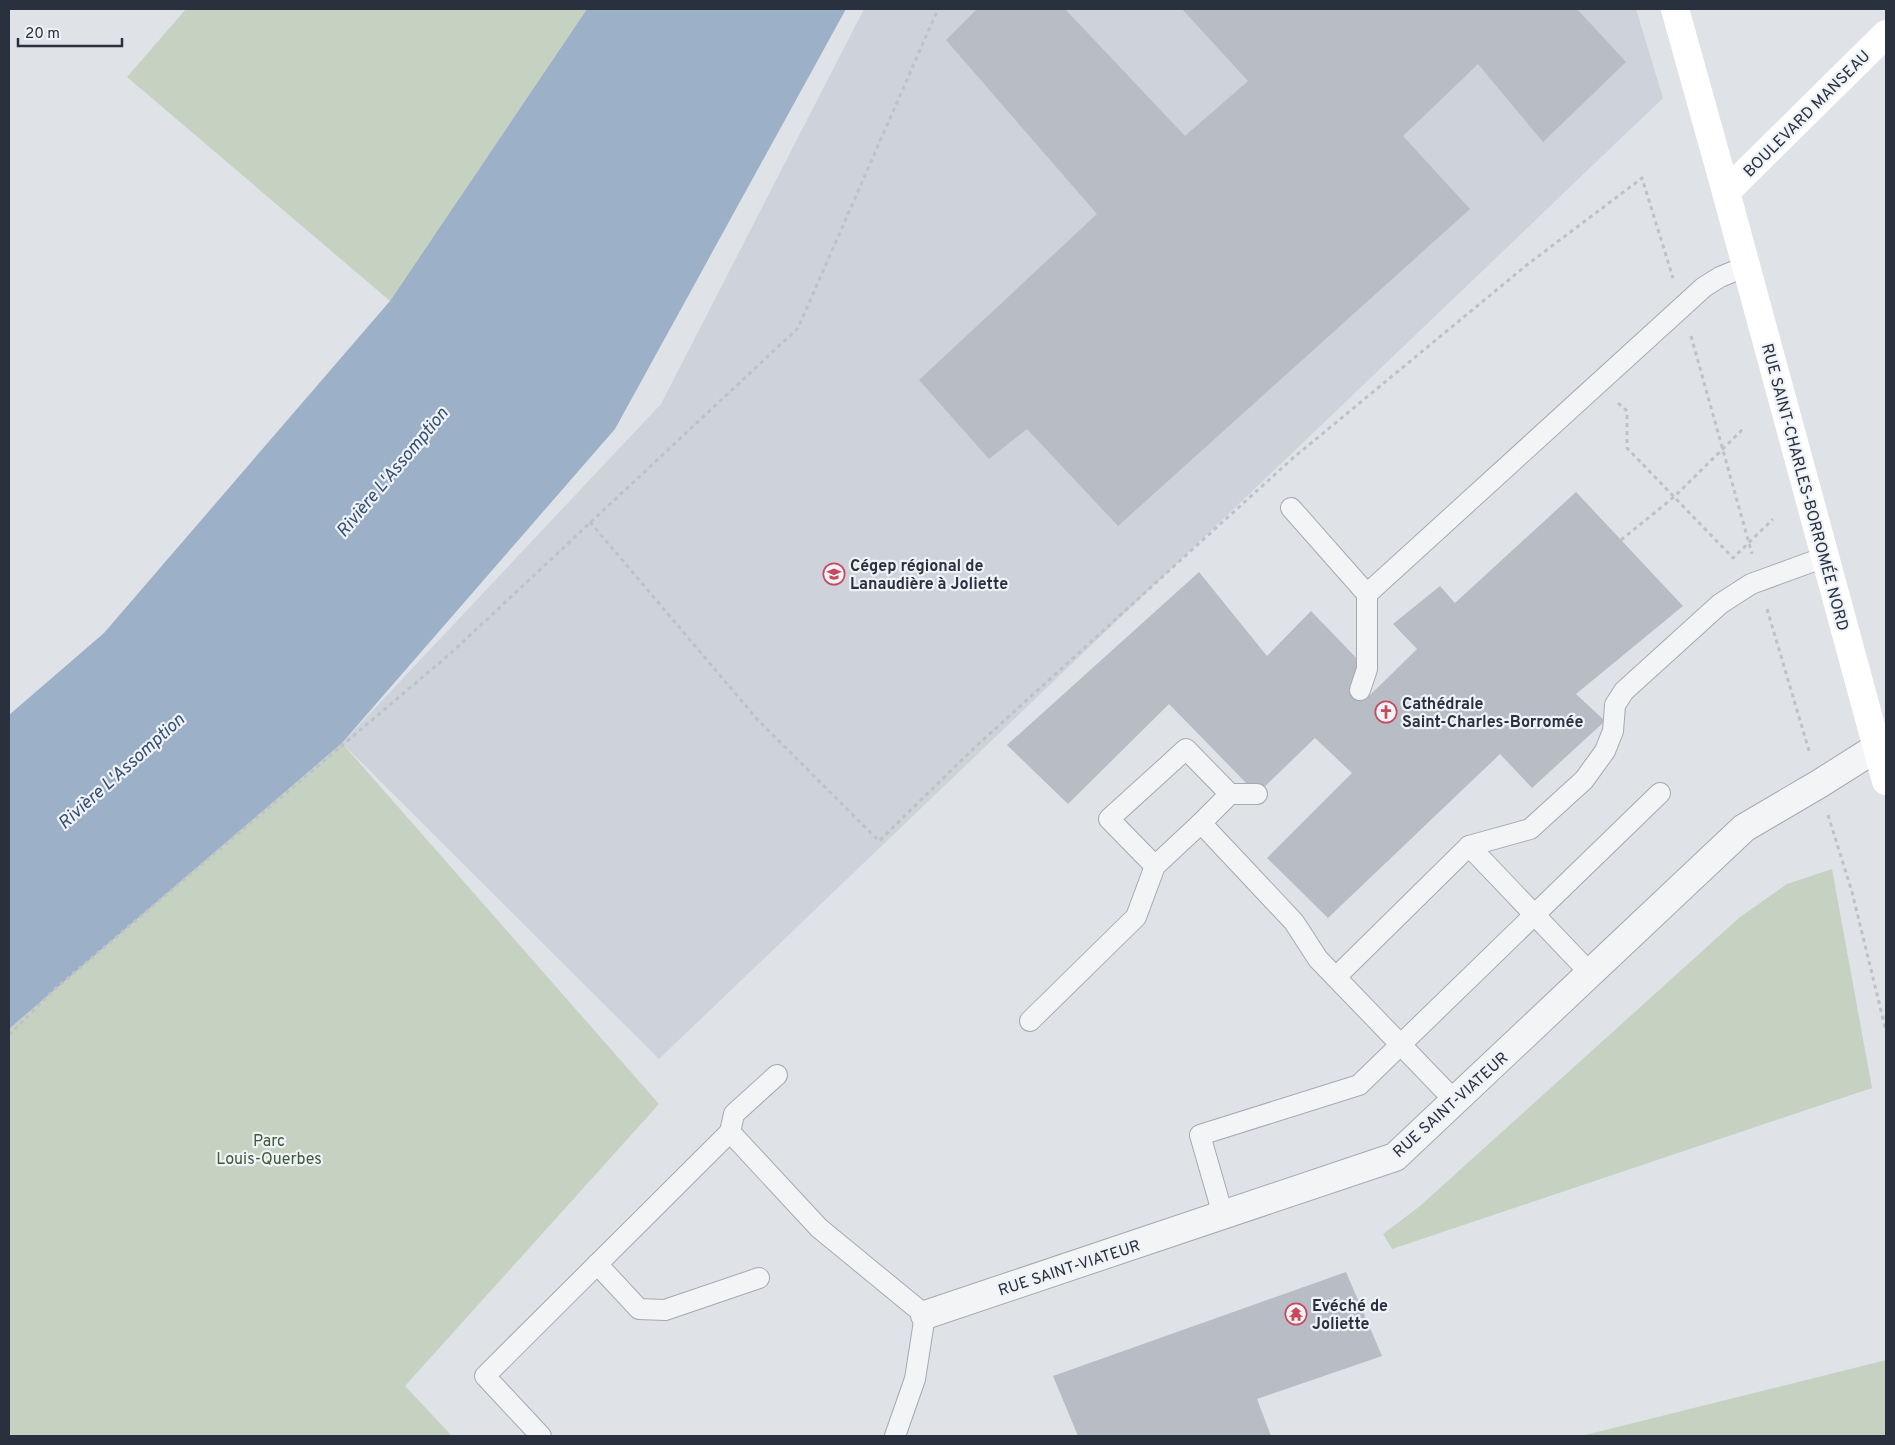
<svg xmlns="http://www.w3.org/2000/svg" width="1895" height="1445" viewBox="0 0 1895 1445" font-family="Overpass,sans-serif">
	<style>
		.built { fill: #ced2da }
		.green { fill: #c5d2c1 }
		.water { fill: #9cb0c7 }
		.building { fill: #b7bcc5 }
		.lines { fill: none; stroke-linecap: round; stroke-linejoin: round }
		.lane-casing { stroke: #a5aab2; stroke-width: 22 }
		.street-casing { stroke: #a5aab2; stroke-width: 30 }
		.path { stroke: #bec1c6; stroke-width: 3; stroke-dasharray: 4 4; stroke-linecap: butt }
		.lane { stroke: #f2f4f6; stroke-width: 20 }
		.street { stroke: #f2f4f6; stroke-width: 28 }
		.secondary { stroke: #fff; stroke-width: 28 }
		.labels { text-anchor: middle; stroke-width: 4.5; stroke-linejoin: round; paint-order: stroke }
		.street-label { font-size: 16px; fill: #29313f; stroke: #eff2f6 }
		.poi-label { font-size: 16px; font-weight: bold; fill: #29313f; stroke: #eff2f6; text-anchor: start }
		.park-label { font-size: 16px; fill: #3d5a37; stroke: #eff2f6 }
		.water-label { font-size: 18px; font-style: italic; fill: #354f71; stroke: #eff2f6 }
	</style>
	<rect width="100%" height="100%" fill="#dfe3e8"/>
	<!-- built -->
	<polygon class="built" points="864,9 1636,9 1663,98 659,1059 342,743 661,404"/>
	<!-- green -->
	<g class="green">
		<polygon points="186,9 587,9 390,301 127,77"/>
		<polygon points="342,743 659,1104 405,1386 452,1436 9,1436 9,1029"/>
		<polygon points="1832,869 1872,1088 1392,1249 1383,1234 1420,1206 1740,917 1787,884"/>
		<polygon points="1886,1360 1886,1436 1581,1436"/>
	</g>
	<!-- water -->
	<polygon class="water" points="587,9 846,9 615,429 342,743 9,1029 9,715 104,633 390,301"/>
	<!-- building -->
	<g class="building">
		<polygon points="977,9 1065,9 1185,136 1248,81 1182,9 1577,9 1626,62 1543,142 1478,64 1403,136 1470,209 1118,526 1027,429 989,459 919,380 1097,214 946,40"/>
		<polygon points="1576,492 1683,606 1576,694 1605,721 1532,788 1500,754 1328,918 1267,858 1352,773 1315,738 1257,794 1169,704 1068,804 1007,745 1199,572 1267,656 1311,611 1367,669 1352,680 1368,697 1417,649 1393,624 1440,586 1455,603"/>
		<polygon points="1346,1272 1382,1356 1257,1399 1271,1436 1078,1436 1053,1376"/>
	</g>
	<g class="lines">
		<!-- lane casing -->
		<g class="lane-casing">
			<g id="lane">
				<polyline points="1291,508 1367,594 1704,287 1720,277 1747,266"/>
				<polyline points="1360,690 1367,669 1367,594"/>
				<polyline points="1230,794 1257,794"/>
				<polyline points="1469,846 1530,829 1584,780 1605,751 1613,731 1615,705 1624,691 1720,604 1751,584 1825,557"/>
				<polyline points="1155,866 1109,819 1186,749 1230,794 1201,823"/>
				<polyline points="1336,977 1469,846 1590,973"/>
				<polyline points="1030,1021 1136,917 1155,866 1201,823 1294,922 1318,959 1455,1101"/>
				<polyline points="730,1132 734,1114 777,1075"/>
				<polyline points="1223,1215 1200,1135 1359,1085 1660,793"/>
				<polyline points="597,1264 639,1309 665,1310 759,1278"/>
				<polyline points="541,1436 485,1376 730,1132 819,1228 925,1315 915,1379 895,1436"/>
			</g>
		</g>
		<!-- street casing -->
		<g class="street-casing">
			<polyline id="street" points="925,1315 1395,1157 1744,828 1819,784 1876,748 1886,739"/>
		</g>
		<!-- path -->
		<g class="path">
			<polyline points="1691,336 1752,554"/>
			<polyline points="1618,403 1627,411 1627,448 1733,558 1773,519"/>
			<polyline points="590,522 757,719 879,841 973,749 1293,458 1528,264 1642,178 1673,278"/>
			<polyline points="1621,540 1674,497 1743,429"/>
			<polyline points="1767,609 1810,754"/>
			<polyline points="1828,815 1852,892 1886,1031"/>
			<polyline points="9,1035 55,989 451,653 798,328 938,9"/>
		</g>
		<!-- lane -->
		<use href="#lane" class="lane"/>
		<!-- street -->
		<use href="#street" class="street"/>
		<!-- secondary -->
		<g class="secondary">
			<polyline points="1675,9 1726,192 1886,781"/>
			<polyline points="1726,192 1886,34"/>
		</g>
	</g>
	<!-- icons -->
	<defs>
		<g id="university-ring" transform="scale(1.125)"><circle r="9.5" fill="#eff2f6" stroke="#c8495b" stroke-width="1.5"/><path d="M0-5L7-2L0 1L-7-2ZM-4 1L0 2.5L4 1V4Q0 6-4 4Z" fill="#c8495b"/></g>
		<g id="church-ring" transform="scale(1.125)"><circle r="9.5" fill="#eff2f6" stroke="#c8495b" stroke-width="1.5"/><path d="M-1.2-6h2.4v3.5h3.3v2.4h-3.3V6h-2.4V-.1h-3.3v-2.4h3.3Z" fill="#c8495b"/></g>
		<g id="temple-ring" transform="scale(1.125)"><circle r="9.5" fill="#eff2f6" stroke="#c8495b" stroke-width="1.5"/><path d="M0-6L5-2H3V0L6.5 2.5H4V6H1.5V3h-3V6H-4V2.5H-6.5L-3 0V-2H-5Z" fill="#c8495b"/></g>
	</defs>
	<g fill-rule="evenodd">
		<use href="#university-ring" x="834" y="574"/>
		<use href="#church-ring" x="1386" y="712"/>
		<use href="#temple-ring" x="1296" y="1314"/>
	</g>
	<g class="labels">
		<!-- street labels -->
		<g class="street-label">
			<text transform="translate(1806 113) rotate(-45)" y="6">BOULEVARD MANSEAU</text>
			<text transform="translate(1806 487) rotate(75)" y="6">RUE SAINT-CHARLES-BORROMÉE NORD</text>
			<text transform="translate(1450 1104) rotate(-42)" y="6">RUE SAINT-VIATEUR</text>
			<text transform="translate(1069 1267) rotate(-18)" y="6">RUE SAINT-VIATEUR</text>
		</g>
		<!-- poi labels -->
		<g class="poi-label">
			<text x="850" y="571">Cégep régional de<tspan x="850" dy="18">Lanaudière à Joliette</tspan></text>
			<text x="1402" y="709">Cathédrale<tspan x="1402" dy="18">Saint-Charles-Borromée</tspan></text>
			<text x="1312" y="1311">Evéché de<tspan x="1312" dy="18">Joliette</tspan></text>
		</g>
		<!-- park labels -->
		<g class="park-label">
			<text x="269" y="1146">Parc<tspan x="269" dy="18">Louis-Querbes</tspan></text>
		</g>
		<!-- water labels -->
		<g class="water-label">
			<text transform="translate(392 472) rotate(-50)" y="6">Rivière L'Assomption</text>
			<text transform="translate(121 771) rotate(-42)" y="6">Rivière L'Assomption</text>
		</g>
	</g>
	<!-- border -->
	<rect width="1895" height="1445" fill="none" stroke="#29313f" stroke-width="20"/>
	<!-- scale -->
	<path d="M18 38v8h104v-8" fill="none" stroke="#29313f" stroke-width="2.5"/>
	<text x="25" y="38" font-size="15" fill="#29313f" stroke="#eff2f6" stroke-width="4" paint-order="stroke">20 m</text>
</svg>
